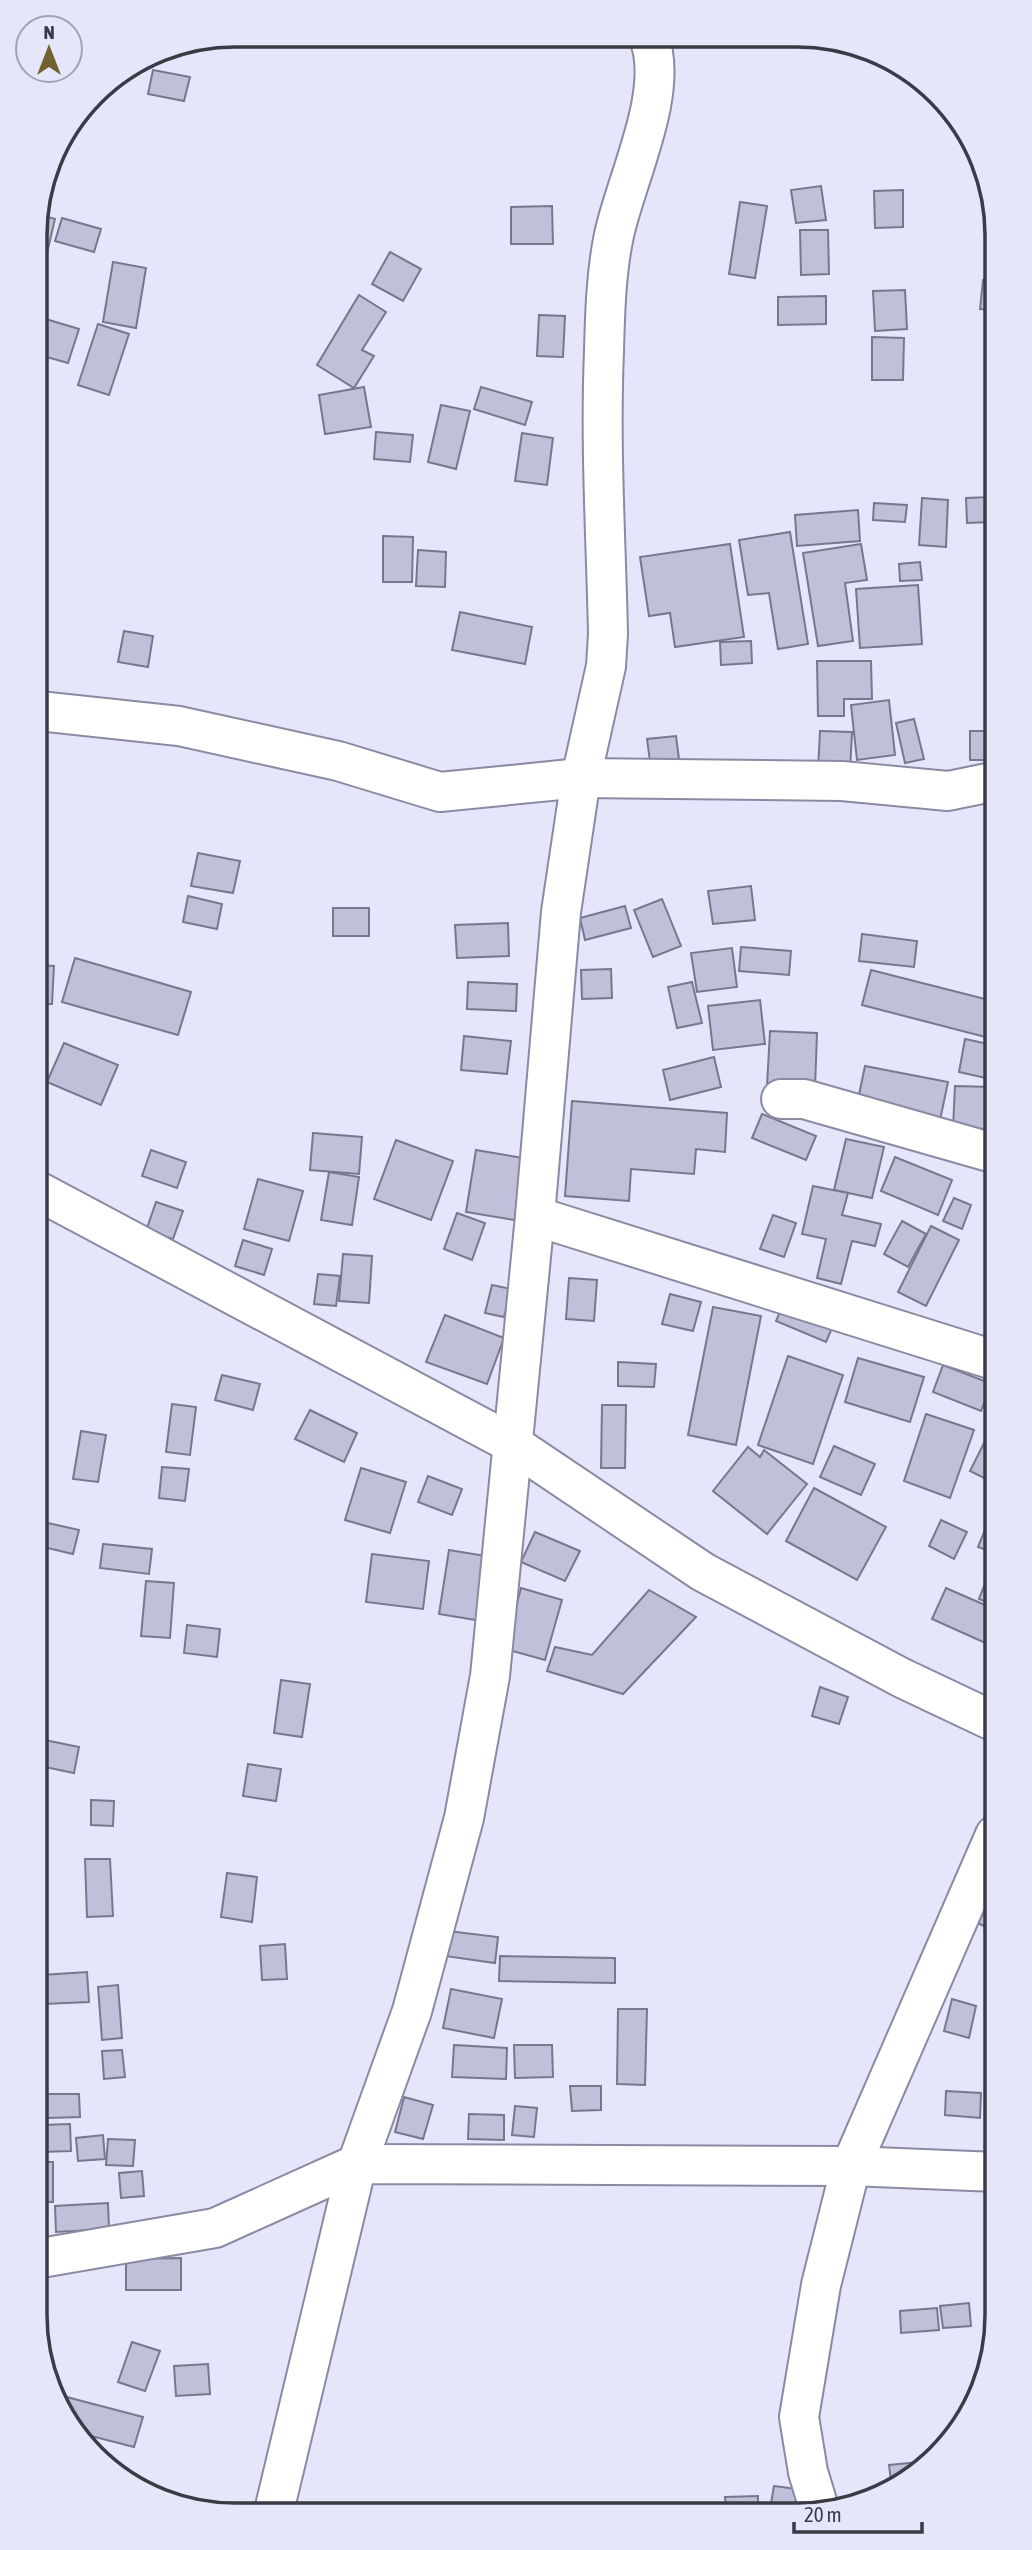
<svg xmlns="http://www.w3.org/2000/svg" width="1032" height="2550" viewBox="0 0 1032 2550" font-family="'Asap Condensed',sans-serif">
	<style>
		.building { fill: #c0c0da; stroke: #77778e; stroke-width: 2 }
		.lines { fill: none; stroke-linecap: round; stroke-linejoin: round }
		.minor-casing { stroke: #8a8aa2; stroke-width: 42 }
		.minor { stroke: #fff; stroke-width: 38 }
		.rim { fill: none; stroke: #3b3b46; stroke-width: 3.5 }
	</style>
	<rect width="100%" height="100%" fill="#e6e6fb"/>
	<!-- building -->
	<g class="building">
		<polygon points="153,70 190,77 184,101 148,94"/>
		<polygon points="821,186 826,220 796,223 791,190"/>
		<polygon points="903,190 903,227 875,228 874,191"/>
		<polygon points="740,202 767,206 755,278 729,274"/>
		<polygon points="552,206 553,244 511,244 511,207"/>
		<polygon points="37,214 55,219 43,270 36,268"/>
		<polygon points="62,218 101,229 94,252 55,241"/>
		<polygon points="800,230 828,230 829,274 801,275"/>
		<polygon points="390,252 421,269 403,301 372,284"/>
		<polygon points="113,262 146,268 136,328 103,322"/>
		<polygon points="983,280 991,281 991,310 980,309"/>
		<polygon points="905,290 907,329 875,331 873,291"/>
		<polygon points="359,295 386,312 362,350 374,356 354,388 317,365"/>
		<polygon points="826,296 826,324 778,325 778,297"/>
		<polygon points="539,315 565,316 563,357 537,356"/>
		<polygon points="39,317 79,329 68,363 36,354 36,328"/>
		<polygon points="98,324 129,334 109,395 78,385"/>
		<polygon points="872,337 904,338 903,380 872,380"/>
		<polygon points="364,387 371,427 325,434 319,395"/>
		<polygon points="481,387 532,402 525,425 474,409"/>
		<polygon points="441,405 470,411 456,469 428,462"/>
		<polygon points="376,432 413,435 410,462 374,459"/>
		<polygon points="522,433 553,438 547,485 515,481"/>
		<polygon points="991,497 991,522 967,523 966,498"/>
		<polygon points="922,498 948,500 946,547 919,545"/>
		<polygon points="874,503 907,505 905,522 873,520"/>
		<polygon points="858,510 860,541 797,546 795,515"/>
		<polygon points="790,532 808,644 778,649 769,593 748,595 739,540"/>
		<polygon points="383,536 413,537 412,582 383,582"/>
		<polygon points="730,544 744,637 675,647 670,613 649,616 640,557"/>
		<polygon points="861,544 867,580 845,583 853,641 818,646 803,553"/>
		<polygon points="418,550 446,552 445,587 416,586"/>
		<polygon points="920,562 922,580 900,581 899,564"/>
		<polygon points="918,585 922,644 860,648 856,589"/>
		<polygon points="460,612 532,627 525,664 452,650"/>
		<polygon points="124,631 153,636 148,667 118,662"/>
		<polygon points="751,641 752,663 721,665 720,642"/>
		<polygon points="817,661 871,661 872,699 844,699 844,716 818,716"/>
		<polygon points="889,700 895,755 857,760 851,705"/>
		<polygon points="914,719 924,759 905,763 896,723"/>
		<polygon points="820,731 852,732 850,771 818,770"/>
		<rect x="970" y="731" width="22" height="29"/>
		<polygon points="676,736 680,767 651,769 647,739"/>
		<polygon points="198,853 240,861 233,893 191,886"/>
		<polygon points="751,886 755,920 713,924 708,891"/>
		<polygon points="188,896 222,904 217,929 183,922"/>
		<polygon points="662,899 681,946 653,957 634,910"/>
		<polygon points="625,906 631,928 585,940 580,918"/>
		<rect x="333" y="908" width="36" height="28"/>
		<polygon points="508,923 509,956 457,958 455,925"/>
		<polygon points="862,934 917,941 914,967 859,961"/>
		<polygon points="741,947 791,951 789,975 739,971"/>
		<polygon points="732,948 737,987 697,992 691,953"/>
		<polygon points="75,958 191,992 178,1035 62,1002"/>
		<polygon points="38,965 54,966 52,1004 38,1004"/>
		<polygon points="611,969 612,998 582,999 581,970"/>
		<polygon points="871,970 993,1001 993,1039 862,1005"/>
		<polygon points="468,982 517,984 516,1011 467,1009"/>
		<polygon points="692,982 702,1023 677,1028 668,987"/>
		<polygon points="760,1000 765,1044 713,1050 708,1006"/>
		<polygon points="770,1031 817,1033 815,1088 767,1086"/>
		<polygon points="464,1036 511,1041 507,1074 461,1070"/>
		<polygon points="965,1039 993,1045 990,1079 959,1072"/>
		<polygon points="64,1043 118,1065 101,1105 47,1082"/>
		<polygon points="714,1057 721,1087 670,1100 663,1070"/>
		<polygon points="865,1066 948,1082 939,1125 856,1109"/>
		<polygon points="955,1086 991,1087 990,1129 953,1128"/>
		<polygon points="572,1101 727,1113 725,1152 696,1149 694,1174 631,1169 629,1201 565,1196"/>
		<polygon points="762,1114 816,1136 806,1160 752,1138"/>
		<polygon points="313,1133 362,1137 359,1174 310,1170"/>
		<polygon points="846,1139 884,1147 872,1198 834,1190"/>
		<polygon points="396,1140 453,1161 431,1220 374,1199"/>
		<polygon points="151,1150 186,1162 177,1188 142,1176"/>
		<polygon points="476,1150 529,1159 520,1221 466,1212"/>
		<polygon points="895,1157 952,1180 938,1215 881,1191"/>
		<polygon points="329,1172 359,1177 352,1225 321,1220"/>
		<polygon points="258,1179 303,1191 289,1241 244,1229"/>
		<polygon points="813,1186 848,1193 842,1215 881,1224 875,1246 852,1241 841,1284 817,1278 826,1239 802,1234"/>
		<polygon points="954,1198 971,1205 962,1229 943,1221"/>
		<polygon points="156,1202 183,1211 173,1239 146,1231"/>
		<polygon points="457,1213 485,1223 472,1260 444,1249"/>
		<polygon points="773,1215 796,1223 784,1257 760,1249"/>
		<polygon points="902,1221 926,1234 908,1267 884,1254"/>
		<polygon points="931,1226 959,1240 926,1306 898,1292"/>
		<polygon points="243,1240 272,1249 264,1275 235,1266"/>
		<polygon points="343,1254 372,1256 369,1303 339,1301"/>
		<polygon points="318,1274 340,1276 336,1306 314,1304"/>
		<polygon points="569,1278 597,1280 594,1321 566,1319"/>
		<polygon points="492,1285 511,1289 504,1317 485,1313"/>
		<polygon points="670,1294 701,1302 693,1331 662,1324"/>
		<polygon points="785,1300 835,1321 826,1342 776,1321"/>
		<polygon points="713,1307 761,1316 736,1445 688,1435"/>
		<polygon points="445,1315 504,1338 487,1384 426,1362"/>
		<polygon points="788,1356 843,1375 813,1464 758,1445"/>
		<polygon points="858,1358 924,1377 910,1422 845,1402"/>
		<polygon points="618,1362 656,1364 654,1387 618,1386"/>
		<polygon points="943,1365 992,1384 981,1411 933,1392"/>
		<polygon points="222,1375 260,1384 253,1410 215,1400"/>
		<polygon points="172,1404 196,1407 190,1455 166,1452"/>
		<polygon points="602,1405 626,1405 625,1468 601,1468"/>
		<polygon points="310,1410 357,1433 344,1462 295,1439"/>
		<polygon points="926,1414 974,1430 950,1498 904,1481"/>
		<polygon points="994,1423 994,1483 970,1471"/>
		<polygon points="81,1431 106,1435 98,1482 73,1479"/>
		<polygon points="39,1439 47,1440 42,1471 39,1471"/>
		<polygon points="834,1446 875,1464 861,1495 820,1477"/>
		<polygon points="748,1447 760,1457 764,1450 807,1484 767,1534 713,1491"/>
		<polygon points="162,1467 189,1469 185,1501 159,1498"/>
		<polygon points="361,1468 406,1482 390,1533 345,1520"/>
		<polygon points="428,1476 462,1489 452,1515 418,1502"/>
		<polygon points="814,1488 886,1527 857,1580 786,1541"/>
		<polygon points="993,1510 994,1510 994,1553 978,1547"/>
		<polygon points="941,1520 967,1532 954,1559 929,1546"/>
		<polygon points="39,1521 79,1530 73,1554 39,1546"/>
		<polygon points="535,1532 580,1551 565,1581 521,1562"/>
		<polygon points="103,1544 152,1549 149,1574 100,1568"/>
		<polygon points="449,1550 486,1556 476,1620 439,1614"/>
		<polygon points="372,1554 429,1561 423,1609 366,1602"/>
		<polygon points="993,1563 994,1563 994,1605 979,1599"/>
		<polygon points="146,1581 174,1583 170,1638 141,1636"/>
		<polygon points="521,1588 562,1600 545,1660 505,1649"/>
		<polygon points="946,1588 994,1609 992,1646 932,1619"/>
		<polygon points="649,1590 696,1617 623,1694 547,1671 555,1647 592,1655"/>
		<polygon points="187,1625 220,1629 217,1657 184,1653"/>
		<polygon points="281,1680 310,1684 302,1737 274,1733"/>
		<polygon points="820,1687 848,1697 839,1724 812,1716"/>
		<polygon points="40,1739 79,1747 74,1773 40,1766"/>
		<polygon points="248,1764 281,1769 276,1801 243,1796"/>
		<polygon points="91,1800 114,1801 113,1826 91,1825"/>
		<polygon points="85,1859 110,1859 113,1916 87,1917"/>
		<polygon points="227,1873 257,1877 252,1922 221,1917"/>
		<polygon points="995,1891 995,1932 978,1923"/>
		<polygon points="448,1931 498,1937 495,1963 445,1956"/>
		<polygon points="285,1944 287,1979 262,1980 260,1946"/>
		<polygon points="500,1956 615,1958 615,1983 499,1981"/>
		<polygon points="87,1972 89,2002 44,2004 42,1975"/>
		<polygon points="118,1985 122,2038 102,2040 98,1987"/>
		<polygon points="451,1989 502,1999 494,2038 443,2028"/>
		<polygon points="952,1999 976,2006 969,2038 944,2031"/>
		<polygon points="618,2009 647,2009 645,2085 617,2084"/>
		<polygon points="454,2045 507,2048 506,2079 452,2077"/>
		<polygon points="514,2045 552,2045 553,2077 515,2078"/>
		<polygon points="122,2050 125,2077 104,2079 102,2051"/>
		<polygon points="570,2086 601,2086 601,2110 572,2111"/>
		<polygon points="946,2091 981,2093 980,2118 945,2115"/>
		<polygon points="47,2094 79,2094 80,2117 47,2118"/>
		<polygon points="404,2097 433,2105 423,2139 395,2132"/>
		<polygon points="515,2106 537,2108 534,2137 512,2135"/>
		<polygon points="469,2114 504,2115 504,2140 468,2139"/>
		<polygon points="70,2124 71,2151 41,2152 41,2125"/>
		<polygon points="103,2135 105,2159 78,2161 76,2138"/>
		<polygon points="108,2139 135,2140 133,2166 106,2165"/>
		<rect x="41" y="2162" width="12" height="40"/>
		<polygon points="142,2171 144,2196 121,2198 119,2173"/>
		<polygon points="108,2203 109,2229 56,2232 55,2206"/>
		<polygon points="181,2258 181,2290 126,2290 126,2259"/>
		<polygon points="969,2303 971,2326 943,2328 940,2306"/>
		<polygon points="937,2308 939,2330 901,2333 900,2311"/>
		<polygon points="132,2342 160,2351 145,2391 118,2382"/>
		<polygon points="208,2364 210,2394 176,2396 174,2366"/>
		<polygon points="59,2395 143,2417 134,2447 83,2434"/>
		<polygon points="919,2462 919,2471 908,2482 892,2489 889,2465"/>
		<polygon points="774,2486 805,2490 802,2509 770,2509"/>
		<polygon points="758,2496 758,2509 726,2509 725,2497"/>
	</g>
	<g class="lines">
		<!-- minor casing -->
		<g class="minor-casing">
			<g id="minor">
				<polyline points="48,712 179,726 338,761 440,792 581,778 842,781 948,791 992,782"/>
				<polyline points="781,1099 804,1099 993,1153"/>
				<polyline points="38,1191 511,1443 703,1572 902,1678 995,1722"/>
				<polyline points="535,1216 994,1360"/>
				<polyline points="41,2258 215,2228 357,2164 851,2166 996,2172"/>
				<polyline points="819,2508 808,2472 799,2417 821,2285 851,2166 995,1835"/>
				<path d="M274 2511 357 2164 412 2011 464 1818 490 1676 535 1216 561 912 581 778 606 666 608 634C606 540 600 446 604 351 605 313 606 273 614 235 626 179 670 92 649 38"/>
			</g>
		</g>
		<!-- minor -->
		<use href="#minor" class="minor"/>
	</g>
	<!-- crop -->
	<path d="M0 0H1032V2550H0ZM235 47H797A188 188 0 0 1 985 235V2315A188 188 0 0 1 797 2503H235A188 188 0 0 1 47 2315V235A188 188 0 0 1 235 47Z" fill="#e6e6fb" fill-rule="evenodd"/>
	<path class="rim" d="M235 47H797A188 188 0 0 1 985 235V2315A188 188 0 0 1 797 2503H235A188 188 0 0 1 47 2315V235A188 188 0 0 1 235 47Z"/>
	<!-- north arrow -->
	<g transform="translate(49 49)"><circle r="33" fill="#e6e6fb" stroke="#a2a2b3" stroke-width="2"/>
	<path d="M0-5L12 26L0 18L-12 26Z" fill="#716230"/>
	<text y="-10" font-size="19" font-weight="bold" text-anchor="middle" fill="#3b3b46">N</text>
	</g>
	<!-- scale -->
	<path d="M794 2522v10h128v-10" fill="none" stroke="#3b3b46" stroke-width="3.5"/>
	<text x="804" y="2522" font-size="21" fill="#3b3b46" stroke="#e6e6fb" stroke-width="5" paint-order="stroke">20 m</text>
</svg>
